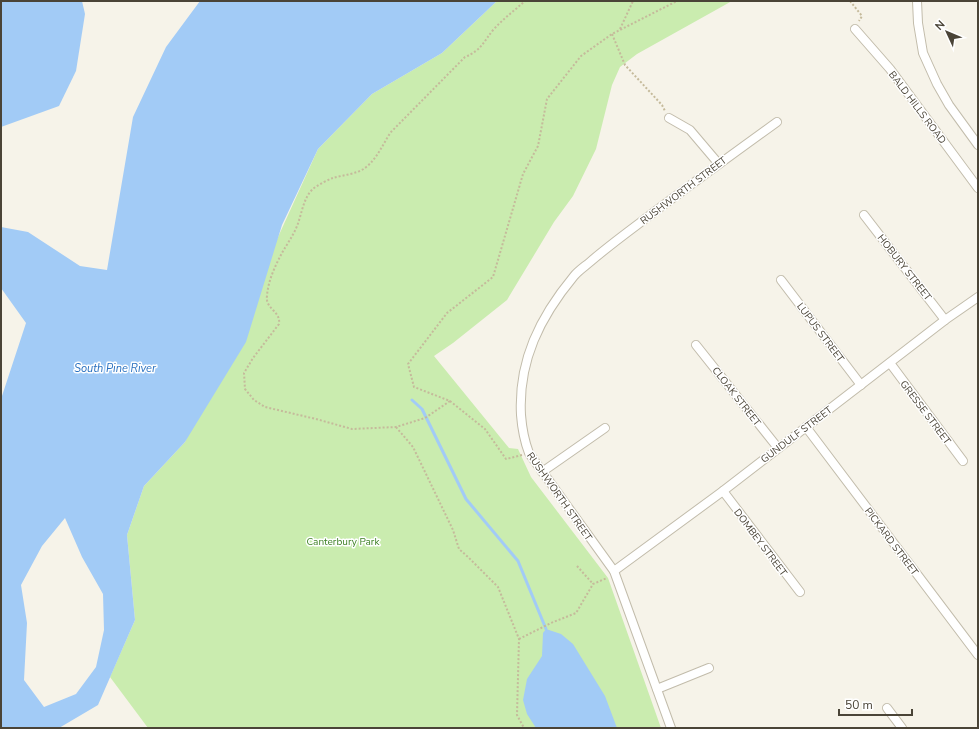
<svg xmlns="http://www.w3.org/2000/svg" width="979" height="729" viewBox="0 0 979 729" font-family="'Nunito Sans',sans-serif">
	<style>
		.green { fill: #caecaf }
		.water { fill: #a2cbf6; fill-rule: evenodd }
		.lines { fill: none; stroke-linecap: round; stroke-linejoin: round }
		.stream { stroke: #a2cbf6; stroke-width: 3 }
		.minor-casing { stroke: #c2bcab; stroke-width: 10 }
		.path { stroke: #c5ba9b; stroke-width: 2; stroke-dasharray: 2 2; stroke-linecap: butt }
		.minor { stroke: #fff; stroke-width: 8 }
		.labels { text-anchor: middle; stroke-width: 3; stroke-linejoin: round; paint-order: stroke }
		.street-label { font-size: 10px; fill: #4a4437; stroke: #fff }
		.park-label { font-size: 10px; fill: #3e8125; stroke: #fff }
		.water-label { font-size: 11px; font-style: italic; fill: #276fbf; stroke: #fff }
	</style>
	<rect width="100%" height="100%" fill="#f6f3e9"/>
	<!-- green -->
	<polygon class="green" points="497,1 732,1 637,54 620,67 612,85 596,149 573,196 554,222 507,300 453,343 434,356 509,448 518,449 531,477 608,578 661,728 148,728 110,677 135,620 127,535 144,486 185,442 318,149 372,94 442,53"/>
	<!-- water -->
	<g class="water">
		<polygon points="1,1 82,1 85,14 76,71 59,106 1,127"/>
		<path d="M200 1H497L442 53 372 94 318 149 282 225 246 342 185 442 144 486 127 535 135 620 98 705 59 728H1V399L26 323 1 288V227L28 232 80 266 107 270 133 117 166 47ZM65 518 82 557 103 594 104 630 96 667 76 694 44 707 24 680 27 623 21 585 42 546Z"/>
		<polygon points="546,629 561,634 573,644 605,696 617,728 536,728 527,714 523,700 527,679 542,656 543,633"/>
	</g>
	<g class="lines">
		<!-- stream -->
		<polyline class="stream" points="412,400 422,409 466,499 518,561 546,629"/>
		<!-- minor casing -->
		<g class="minor-casing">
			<g id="minor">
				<polyline points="917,1 918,23 923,53 937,84 949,105 978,145"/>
				<polyline points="855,29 890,69 978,188"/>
				<polyline points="669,118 690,130 718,163"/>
				<polyline points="864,215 945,320"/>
				<polyline points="781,280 861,385"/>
				<polyline points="696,345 778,448"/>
				<polyline points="890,363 963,461"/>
				<polyline points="806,427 978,655"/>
				<polyline points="542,472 605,428"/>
				<polyline points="723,491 800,592"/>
				<polyline points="614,571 723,491 945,320 978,297"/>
				<polyline points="657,689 709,668"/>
				<polyline points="887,708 902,728"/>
				<path d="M671 728 614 571 529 453C524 440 522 428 521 415 518 361 540 317 574 276 578 271 584 267 590 262 605 249 621 237 637 225 683 190 730 156 777 122"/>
			</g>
		</g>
		<!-- path -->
		<g class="path">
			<polyline points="850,1 862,16 859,21"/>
			<polyline points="620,29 633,1"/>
			<polyline points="612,34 625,65 662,105 665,111"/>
			<path d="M450 401 425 418 396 427 352 429 316 419 265 407 254 400 245 389 244 373 253 358 279 324C281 311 265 309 267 296 268 281 275 266 282 253 287 244 293 236 297 226 302 214 303 197 314 188 320 184 327 180 333 178 343 175 357 174 365 168 378 158 382 145 391 132L465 57C482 50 483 42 494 29 503 19 515 10 525 1"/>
			<polyline points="396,427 413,447 453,530 459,549 468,557 498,587 519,639 517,715 524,728"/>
			<polyline points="522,455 506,459 485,429 450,401 414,387 408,364 447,313 493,277 523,174 538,146 547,99 581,56 612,34 677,1"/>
			<polyline points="577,566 593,584"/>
			<polyline points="519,639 551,623 576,613 593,584 607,578"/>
		</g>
		<!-- minor -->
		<use href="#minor" class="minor"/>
	</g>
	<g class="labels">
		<!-- street labels -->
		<g class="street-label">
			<text transform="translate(918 107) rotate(53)" y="4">BALD HILLS ROAD</text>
			<text transform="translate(683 190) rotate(-37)" y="4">RUSHWORTH STREET</text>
			<text transform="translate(905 267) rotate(52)" y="4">HOBURY STREET</text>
			<text transform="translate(821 332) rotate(53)" y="4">LUPUS STREET</text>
			<text transform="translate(737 396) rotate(52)" y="4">CLOAK STREET</text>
			<text transform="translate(926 412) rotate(53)" y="4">GRESSE STREET</text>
			<text transform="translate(796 434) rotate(-37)" y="4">GUNDULF STREET</text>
			<text transform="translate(560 496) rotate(55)" y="4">RUSHWORTH STREET</text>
			<text transform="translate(892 541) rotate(53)" y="4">PICKARD STREET</text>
			<text transform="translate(761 542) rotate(53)" y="4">DOMBEY STREET</text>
		</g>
		<!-- park labels -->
		<g class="park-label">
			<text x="343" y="545">Canterbury Park</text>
		</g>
		<!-- water labels -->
		<g class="water-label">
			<text x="115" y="372">South Pine River</text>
		</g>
	</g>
	<!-- border -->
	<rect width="979" height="729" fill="none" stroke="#4a4437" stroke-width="4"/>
	<!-- north arrow -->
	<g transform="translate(947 32) rotate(314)" stroke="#ffffff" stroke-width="3" paint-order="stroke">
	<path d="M0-3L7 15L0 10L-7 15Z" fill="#4a4437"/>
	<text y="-6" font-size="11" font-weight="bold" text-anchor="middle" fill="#4a4437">N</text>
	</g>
	<!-- scale -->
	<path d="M839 709v6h73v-6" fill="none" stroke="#4a4437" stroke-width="2"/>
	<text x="845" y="709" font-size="12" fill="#4a4437" stroke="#ffffff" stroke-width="3" paint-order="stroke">50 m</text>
</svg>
